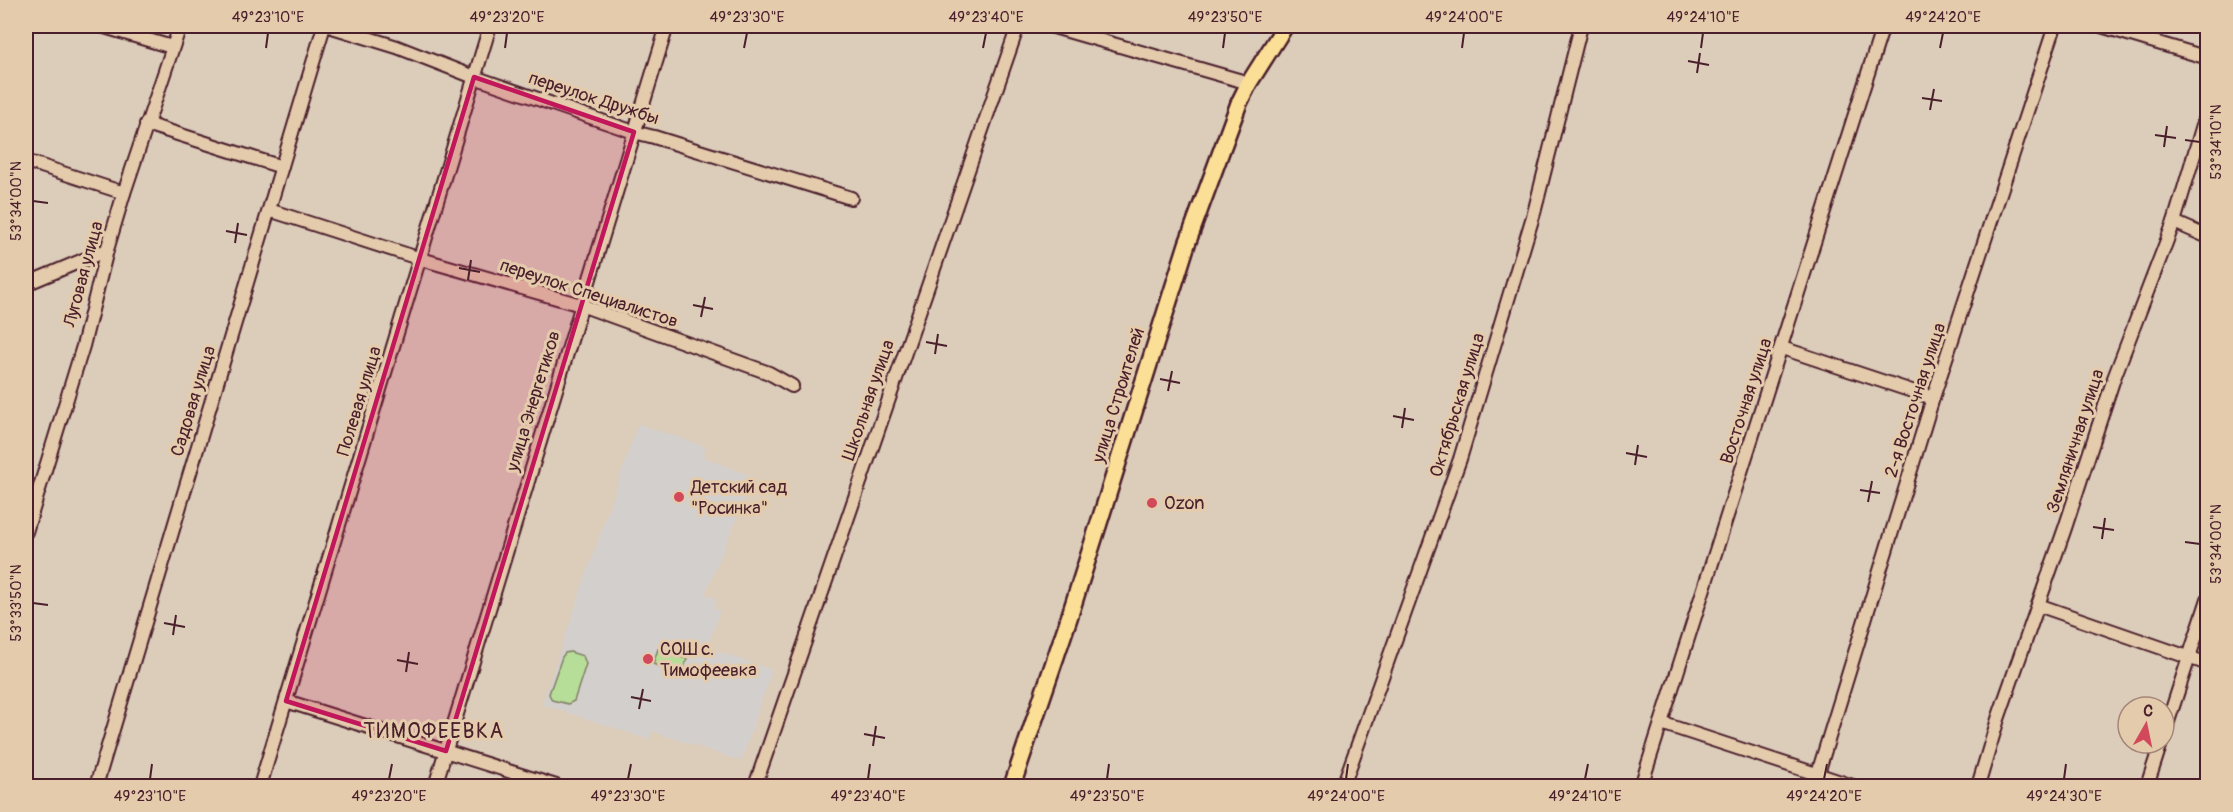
<svg xmlns="http://www.w3.org/2000/svg" width="2233" height="812" viewBox="0 0 2233 812" font-family="Pangolin,sans-serif">
	<style>
		.built { fill: #d3cfcd }
		.green { fill: #b7de99; stroke: #807e62; stroke-width: 1.5 }
		.lines { fill: none; stroke-linecap: round; stroke-linejoin: round }
		.minor-casing { stroke: #4a1f2b; stroke-width: 16 }
		.major-casing { stroke: #4a1f2b; stroke-width: 20 }
		.minor { stroke: #e4cbac; stroke-width: 12 }
		.major { stroke: #fbdf96; stroke-width: 15 }
		.marked { fill: #c2185b; fill-opacity: 0.2; stroke: #c2185b; stroke-width: 4.5; stroke-linejoin: round }
		.ticks { fill: none; stroke: #4a1f2b; stroke-width: 2 }
		.poi-dot { fill: #d1495b; stroke: #e4cbac; stroke-width: 2 }
		.labels { text-anchor: middle; stroke-width: 6; stroke-linejoin: round; paint-order: stroke }
		.street-label { font-size: 18px; fill: #4a1f2b; stroke: #e4cbac }
		.poi-label { font-size: 18px; fill: #4a1f2b; stroke: #e4cbac; text-anchor: start }
		.quarter-label { font-size: 21px; letter-spacing: 1.5px; fill: #4a1f2b; stroke: #e4cbac }
		.neatline { fill: none; stroke: #4a1f2b; stroke-width: 2 }
		.ticks-label { font-size: 15px; text-anchor: middle; fill: #4a1f2b }
	</style>
	<rect width="100%" height="100%" fill="#dccdbb"/>
	<filter id="ink" filterUnits="userSpaceOnUse"><feTurbulence type="fractalNoise" baseFrequency=".0167" numOctaves="2"/><feDisplacementMap in="SourceGraphic" scale="12" xChannelSelector="R" yChannelSelector="G"/><feConvolveMatrix kernelMatrix="1 2 1 2 8 2 1 2 1" color-interpolation-filters="sRGB"/></filter>
	<g filter="url(#ink)">
		<!-- built -->
		<g class="built">
			<polygon points="1203,26 1260,26 1254,35 1229,28 1226,34 1203,27"/>
			<polygon points="638,424 706,447 703,457 754,477 705,594 717,599 713,609 720,611 707,648 772,670 741,761 652,731 649,740 647,739 542,704"/>
		</g>
		<!-- green -->
		<g class="green">
			<polygon points="658,649 687,659 682,674 653,664"/>
			<polygon points="570,652 583,656 586,664 574,701 568,704 552,700 549,694 562,657 565,653"/>
		</g>
		<g class="lines">
			<!-- minor casing -->
			<g class="minor-casing">
				<g id="minor">
					<polyline points="101,26 172,47"/>
					<polyline points="329,26 397,47 474,77 634,132 654,137 851,198"/>
					<polyline points="1050,26 1249,83"/>
					<polyline points="2101,26 2208,58"/>
					<polyline points="146,124 282,167"/>
					<polyline points="26,161 124,193"/>
					<polyline points="269,210 421,259 581,305 769,373 792,386"/>
					<polyline points="2174,222 2208,237"/>
					<polyline points="26,284 107,250"/>
					<polyline points="1782,348 1933,398"/>
					<polyline points="26,532 83,346 107,250 124,193 180,26"/>
					<polyline points="2038,605 2208,664"/>
					<polyline points="286,701 556,786"/>
					<polyline points="1661,723 1853,786"/>
					<polyline points="2164,734 2208,599"/>
					<polyline points="96,786 324,26"/>
					<polyline points="260,786 490,26"/>
					<polyline points="435,786 667,26"/>
					<polyline points="755,786 1018,26"/>
					<polyline points="1343,786 1460,459 1534,213 1581,26"/>
					<polyline points="1641,786 1883,26"/>
					<polyline points="1814,786 1933,398 2055,26"/>
					<polyline points="1978,786 1998,719 2065,528 2114,378 2174,222 2208,108"/>
					<polyline points="2147,786 2161,743"/>
				</g>
			</g>
			<!-- major casing -->
			<g class="major-casing">
				<polyline id="major" points="1012,786 1069,618 1187,244 1239,103 1249,83 1285,26"/>
			</g>
			<!-- minor -->
			<use href="#minor" class="minor"/>
			<!-- major -->
			<use href="#major" class="major"/>
		</g>
	</g>
	<!-- marked area -->
	<path class="marked" d="M474 77 634 132 446 751 286 701Z"/>
	<!-- ticks -->
	<path class="ticks" d="M266 48 268 33M505 48 507 33M744 48 747 33M983 48 986 33M1223 48 1225 33M1462 48 1464 33M1701 48 1703 33M1940 48 1943 33M1688 61 1709 65M1697 73 1700 53M1922 98 1942 101M1930 110 1934 89M2155 135 2176 138M2185 140 2200 142M2164 147 2167 126M33 201 48 203M226 231 247 235M235 243 238 223M459 268 480 272M468 280 471 260M693 305 713 309M701 317 705 297M926 342 947 346M935 354 938 334M1160 379 1180 383M1168 391 1172 371M1393 416 1414 420M1402 428 1405 408M1626 453 1647 457M1635 465 1638 445M1860 490 1880 493M1868 502 1872 481M2093 527 2114 530M2102 539 2105 518M2185 542 2200 544M33 603 48 605M164 623 185 627M173 635 176 615M397 660 418 664M406 672 409 652M631 697 651 701M639 709 643 689M864 734 885 738M873 746 876 726M150 779 152 764M389 779 392 764M628 779 631 764M868 779 870 764M1107 779 1109 764M1346 779 1348 764M1585 779 1588 764M1824 779 1827 764M2064 779 2066 764"/>
	<!-- markers -->
	<g class="poi-dot">
		<circle cx="679" cy="497" r="6"/>
		<circle cx="1152" cy="503" r="6"/>
		<circle cx="648" cy="659" r="6"/>
	</g>
	<g class="labels">
		<!-- street labels -->
		<g class="street-label">
			<text transform="translate(594 98) rotate(18)" y="6">переулок Дружбы</text>
			<text transform="translate(83 274) rotate(-75)" y="6">Луговая улица</text>
			<text transform="translate(589 293) rotate(18)" y="6">переулок Специалистов</text>
			<text transform="translate(1118 395) rotate(-73)" y="6">улица Строителей</text>
			<text transform="translate(868 400) rotate(-71)" y="6">Школьная улица</text>
			<text transform="translate(1915 400) rotate(-72)" y="6">2-я Восточная улица</text>
			<text transform="translate(193 401) rotate(-73)" y="6">Садовая улица</text>
			<text transform="translate(359 401) rotate(-73)" y="6">Полевая улица</text>
			<text transform="translate(533 401) rotate(-73)" y="6">улица Энергетиков</text>
			<text transform="translate(1746 401) rotate(-72)" y="6">Восточная улица</text>
			<text transform="translate(1457 405) rotate(-73)" y="6">Октябрьская улица</text>
			<text transform="translate(2075 441) rotate(-72)" y="6">Земляничная улица</text>
		</g>
		<!-- poi labels -->
		<g class="poi-label">
			<text x="691" y="493">Детский сад<tspan x="691" dy="21">"Росинка"</tspan></text>
			<text x="1164" y="509">Ozon</text>
			<text x="660" y="655">СОШ с.<tspan x="660" dy="21">Тимофеевка</tspan></text>
		</g>
		<!-- quarter labels -->
		<g class="quarter-label">
			<text x="434" y="738">ТИМОФЕЕВКА</text>
		</g>
	</g>
	<!-- margin -->
	<rect width="2233" height="812" fill="none" stroke="#e4cbac" stroke-width="66"/>
	<!-- north arrow -->
	<g transform="translate(2146 725) rotate(9)"><circle r="28" fill="#e4cbac" stroke="#a68678" stroke-width="1.5"/>
	<path d="M0-4.5L10 22L0 15L-10 22Z" fill="#d1495b"/>
	<text y="-9" font-size="16" font-weight="bold" text-anchor="middle" fill="#4a1f2b">С</text>
	</g>
	<rect x="33" y="33" width="2167" height="746" class="neatline"/>
	<g class="ticks-label">
		<text x="268" y="22">49°23'10"E</text>
		<text x="507" y="22">49°23'20"E</text>
		<text x="747" y="22">49°23'30"E</text>
		<text x="986" y="22">49°23'40"E</text>
		<text x="1225" y="22">49°23'50"E</text>
		<text x="1464" y="22">49°24'00"E</text>
		<text x="1703" y="22">49°24'10"E</text>
		<text x="1943" y="22">49°24'20"E</text>
		<text transform="translate(2216 142) rotate(-90)" y="5">53°34'10"N</text>
		<text transform="translate(16 201) rotate(-90)" y="5">53°34'00"N</text>
		<text transform="translate(2216 544) rotate(-90)" y="5">53°34'00"N</text>
		<text transform="translate(16 603) rotate(-90)" y="5">53°33'50"N</text>
		<text x="150" y="801">49°23'10"E</text>
		<text x="389" y="801">49°23'20"E</text>
		<text x="628" y="801">49°23'30"E</text>
		<text x="868" y="801">49°23'40"E</text>
		<text x="1107" y="801">49°23'50"E</text>
		<text x="1346" y="801">49°24'00"E</text>
		<text x="1585" y="801">49°24'10"E</text>
		<text x="1824" y="801">49°24'20"E</text>
		<text x="2064" y="801">49°24'30"E</text>
	</g>
</svg>
